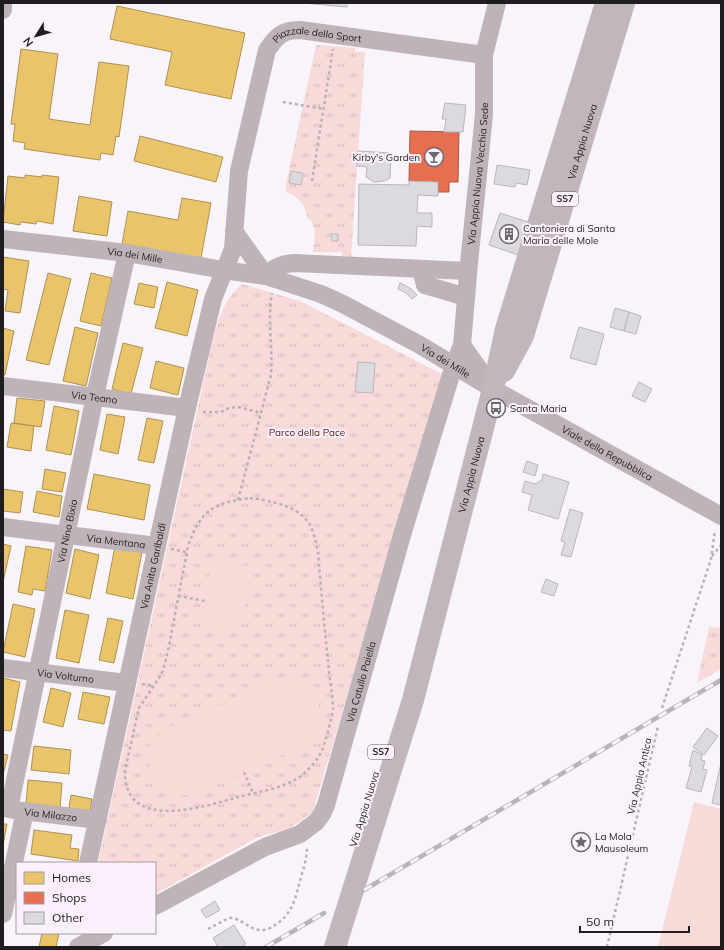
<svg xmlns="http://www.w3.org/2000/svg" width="724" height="950" viewBox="0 0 724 950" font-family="Mulish,sans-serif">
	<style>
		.grass { fill: url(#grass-tufts) }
		.pitch { fill: #f8dad9 }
		.homes { fill: #e9c46a; stroke: #ad9254 }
		.shops { fill: #e76f51; stroke: #ab5643 }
		.building { fill: #dcdadf; stroke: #b9b6bb }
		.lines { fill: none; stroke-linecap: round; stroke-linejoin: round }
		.path { stroke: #b8b1b5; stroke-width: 2.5; stroke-dasharray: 3 3; stroke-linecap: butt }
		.minor { stroke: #beb3b8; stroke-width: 18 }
		.major { stroke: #c1b6bc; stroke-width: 22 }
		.rail-casing { stroke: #bab3b8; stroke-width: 4.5 }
		.rail { stroke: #fbf1fc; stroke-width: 3; stroke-dasharray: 9; stroke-linecap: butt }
		.labels { text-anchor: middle; stroke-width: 4; stroke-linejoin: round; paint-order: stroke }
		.shield { fill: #fbf1fc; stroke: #625d63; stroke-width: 1 }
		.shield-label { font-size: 9px; font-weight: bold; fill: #201d21 }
		.street-label { font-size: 10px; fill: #201d21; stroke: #fbf1fc }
		.poi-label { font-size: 10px; fill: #201d21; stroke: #fbf1fc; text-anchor: start }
		.park-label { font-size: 10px; fill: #601411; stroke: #fbf1fc }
	</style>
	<defs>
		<pattern id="grass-tufts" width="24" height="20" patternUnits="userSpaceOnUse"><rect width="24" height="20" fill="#f8dad9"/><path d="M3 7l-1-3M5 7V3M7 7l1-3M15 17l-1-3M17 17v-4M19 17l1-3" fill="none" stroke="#d4bbba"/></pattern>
	</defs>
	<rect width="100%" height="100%" fill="#f9f4f9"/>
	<!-- grass -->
	<g class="grass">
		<path d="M316 45 355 48 356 52H365L351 257 342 256V252H313L315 229 310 219H308C305 206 299 195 286 192V184Z"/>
		<path d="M242 284 300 301 442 374 313 811 301 821 287 829 256 838 155 894V863H98L213 339C220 316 223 301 242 284Z"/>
		<polygon points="709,627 721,628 721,669 697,683"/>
	</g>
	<!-- pitch -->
	<g class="pitch">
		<polygon points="212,560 252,567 240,633 200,626"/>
		<path d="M286 680C289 681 295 681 298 683 315 690 325 711 319 728 315 736 308 742 302 747L195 793C191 793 187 795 183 795 180 795 177 793 174 792 155 786 141 761 153 742 156 737 161 733 166 729L274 681Z"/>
		<polygon points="694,802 721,809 721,947 658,947"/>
	</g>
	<!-- homes -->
	<g class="homes">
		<polygon points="117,6 245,33 231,99 165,85 172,52 110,39"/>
		<polygon points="21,49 58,54 49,119 90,125 99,62 129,66 119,137 116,136 113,155 101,153 100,160 24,149 25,143 13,141 15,124 11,124"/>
		<polygon points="140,136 223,157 216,182 134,161"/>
		<polygon points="25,175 42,177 42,175 59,177 53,224 37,221 36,224 21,222 20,225 3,222 8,176 25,178"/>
		<polygon points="79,196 112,202 107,236 73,231"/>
		<polygon points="182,198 211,203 201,258 122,244 128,211 178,220"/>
		<polygon points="3,257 29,261 20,313 5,311 8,290 3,289"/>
		<polygon points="48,273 71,279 49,365 26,360"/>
		<polygon points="91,273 112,278 101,326 80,321"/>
		<polygon points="167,282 198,290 187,336 155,328"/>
		<polygon points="139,283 158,287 154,308 134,304"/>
		<polygon points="75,327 98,333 86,386 63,381"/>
		<polygon points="3,328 14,331 5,375 3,375"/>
		<polygon points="123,343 143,348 131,394 112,389"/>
		<polygon points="156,361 184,368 178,395 150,388"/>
		<polygon points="17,398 45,401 41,427 14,423"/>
		<polygon points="54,406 79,411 71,455 46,450"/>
		<polygon points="107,414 125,417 118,454 100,450"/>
		<polygon points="147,418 163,421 154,463 138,460"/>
		<polygon points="11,423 34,426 31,451 7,447"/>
		<polygon points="45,469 66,473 62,492 42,489"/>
		<polygon points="94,474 150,485 144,520 87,509"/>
		<polygon points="3,489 23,492 20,513 3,511"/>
		<polygon points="37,491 62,496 59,517 33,512"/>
		<polygon points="3,544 11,546 3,582"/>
		<polygon points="26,546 52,550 45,591 33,589 32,595 18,592"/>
		<polygon points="115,546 142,552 133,599 106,593"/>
		<polygon points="75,549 99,555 90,599 66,593"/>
		<polygon points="13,604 35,609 25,657 3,652"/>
		<polygon points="65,610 89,615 79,663 56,658"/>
		<polygon points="108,618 123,621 114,663 99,660"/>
		<polygon points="3,678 20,682 11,731 3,730"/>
		<polygon points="51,688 71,693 63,727 43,722"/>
		<polygon points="83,692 110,697 104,724 78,719"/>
		<polygon points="34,746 71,750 69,774 31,770"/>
		<polygon points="3,754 8,755 3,775"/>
		<polygon points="28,780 62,783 60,809 26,805"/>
		<polygon points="71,795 92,799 90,812 69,808"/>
		<polygon points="3,824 7,824 3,845"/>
		<polygon points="34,830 72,835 70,848 79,849 78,861 31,854"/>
		<polygon points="42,933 59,933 56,947 39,947"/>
	</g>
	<!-- shops -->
	<polygon class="shops" points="410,131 459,132 458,182 449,182 449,192 438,192 438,182 409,181"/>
	<!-- building -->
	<g class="building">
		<polygon points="303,3 347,3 347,7"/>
		<polygon points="445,103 466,105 463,132 444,132 446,119 442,119"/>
		<polygon points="358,151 391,153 390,178 384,181 374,182 366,177 367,167 357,166"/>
		<polygon points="497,165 530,170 527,185 516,183 515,187 494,184"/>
		<polygon points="291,171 303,173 301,185 289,183"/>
		<polygon points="409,181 438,182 438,196 418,195 417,213 432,213 432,227 417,226 416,246 358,245 359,184 409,185"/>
		<polygon points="500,213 528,222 518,255 489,245"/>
		<polygon points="331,234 338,234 338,241 332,241"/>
		<polygon points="400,283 410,288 417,295 412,299 406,293 398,289"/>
		<polygon points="615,308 629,312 624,331 610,327"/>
		<polygon points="629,312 641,316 636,334 624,331"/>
		<polygon points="579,327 604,334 596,365 570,358"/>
		<polygon points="358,362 375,363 373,393 355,392"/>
		<polygon points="639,382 652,389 645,402 632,396"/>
		<polygon points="527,461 538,465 535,476 523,472"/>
		<polygon points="543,474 569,482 558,519 528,510 532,495 522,492 525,481 535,484 542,480"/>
		<polygon points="570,509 583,513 571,557 561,555 565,542 561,541"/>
		<polygon points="546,579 558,584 554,596 541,592"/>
		<polygon points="707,728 718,736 704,755 693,747"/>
		<polygon points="693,750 702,755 701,760 705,761 703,769 707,770 701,792 686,788 692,767 689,766"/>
		<polygon points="721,763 721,805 712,803"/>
		<polygon points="215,901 220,910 206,918 201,910"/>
		<polygon points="234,925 246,944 241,947 218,947 213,938"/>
	</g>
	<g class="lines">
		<!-- path -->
		<g class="path">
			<polyline points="283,102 324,109"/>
			<polyline points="312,181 333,49"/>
			<polyline points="203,412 221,412 229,408 238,407 261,413"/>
			<path d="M250 498C271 501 298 505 310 525 314 533 316 543 318 552 321 588 324 625 328 661 329 675 333 696 333 709 332 718 326 739 323 748 319 759 308 771 298 778 281 789 257 792 238 797 203 807 123 833 125 770L139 708 161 675 164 667 169 646 188 546C201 509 214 503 250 498Z"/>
			<path d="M238 500 271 375C273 348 267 320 272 293"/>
			<polyline points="171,549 186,552"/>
			<polyline points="712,556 721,545"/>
			<polyline points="178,596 205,601"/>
			<polyline points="142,684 154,686"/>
			<polyline points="662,708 711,559 715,530"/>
			<polyline points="244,772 253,793"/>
			<path d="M208 929 229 918C242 917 250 932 264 930 268 930 272 927 275 925 293 914 296 896 301 877 304 867 307 858 307 847"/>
			<polyline points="607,947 658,726"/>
		</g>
		<!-- minor -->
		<g class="minor">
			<polyline points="3,10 3,3"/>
			<path d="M234 231 266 276C274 267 282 264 294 263L468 271"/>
			<path id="s1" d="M3 239 127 253 223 270 266 276 321 294 343 304 420 345 493 389 721 516"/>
			<polyline points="421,269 425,285 466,297"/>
			<polyline points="462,345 488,382"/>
			<path id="s2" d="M3 386 187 408"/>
			<path id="s3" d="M3 527 157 546"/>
			<path id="s4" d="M3 668 127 683"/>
			<path id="s5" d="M9 809 95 396 127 253"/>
			<path id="s6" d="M14 810 98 820"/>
			<path id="s7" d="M88 863 187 408 213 299 233 249 239 171 267 50C277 36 282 30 300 30L484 55"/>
			<path id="s8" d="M155 906 265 847 300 834 316 822 322 814 326 805 402 535 454 365 462 345 469 263 478 175 484 114V55L497 3"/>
			<polyline points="3,914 25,811"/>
			<polyline points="78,947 104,933"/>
		</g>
		<!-- major -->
		<g class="major">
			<path id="s9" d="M504 371 523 336 624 3"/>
			<path id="s10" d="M335 947 413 700 493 389 506 329 606 3"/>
		</g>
		<!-- rail casing -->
		<g class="rail-casing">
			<g id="rail">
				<polyline points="364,890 721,680"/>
				<polyline points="266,947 324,913"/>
			</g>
		</g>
		<!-- rail -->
		<use href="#rail" class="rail"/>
	</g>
	<!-- icons -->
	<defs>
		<g id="bar-ring" transform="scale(1)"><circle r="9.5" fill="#fbf1fc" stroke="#6c686d" stroke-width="1.5"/><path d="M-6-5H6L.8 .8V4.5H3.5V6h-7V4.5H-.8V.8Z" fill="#6c686d"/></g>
		<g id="building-ring" transform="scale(1)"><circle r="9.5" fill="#fbf1fc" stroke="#6c686d" stroke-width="1.5"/><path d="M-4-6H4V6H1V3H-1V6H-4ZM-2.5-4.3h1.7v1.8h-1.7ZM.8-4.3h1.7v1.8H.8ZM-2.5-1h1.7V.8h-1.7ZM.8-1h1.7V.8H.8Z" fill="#6c686d"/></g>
		<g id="bus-ring" transform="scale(1)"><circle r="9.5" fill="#fbf1fc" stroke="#6c686d" stroke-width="1.5"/><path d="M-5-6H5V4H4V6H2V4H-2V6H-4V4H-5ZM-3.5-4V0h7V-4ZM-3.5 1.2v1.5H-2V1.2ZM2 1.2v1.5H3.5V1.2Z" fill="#6c686d"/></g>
		<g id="sight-ring" transform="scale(1)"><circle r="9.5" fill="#fbf1fc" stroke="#6c686d" stroke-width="1.5"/><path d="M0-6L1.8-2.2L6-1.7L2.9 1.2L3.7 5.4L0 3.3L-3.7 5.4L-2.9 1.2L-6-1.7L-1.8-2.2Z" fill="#6c686d"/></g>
	</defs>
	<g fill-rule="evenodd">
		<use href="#bar-ring" x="434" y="157"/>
		<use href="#building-ring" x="509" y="234"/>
		<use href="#bus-ring" x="496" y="408"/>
		<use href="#sight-ring" x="581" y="842"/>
	</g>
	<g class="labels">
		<!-- shield labels -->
		<g class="shield">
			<rect x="552" y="192" width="26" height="14" rx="3"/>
			<rect x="368" y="745" width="26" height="14" rx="3"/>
		</g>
		<g class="shield-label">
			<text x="565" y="202">SS7</text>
			<text x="381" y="755">SS7</text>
		</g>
		<!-- street labels -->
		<g class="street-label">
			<text dy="4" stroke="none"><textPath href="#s7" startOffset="891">Piazzale dello Sport</textPath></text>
			<text dy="4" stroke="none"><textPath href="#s9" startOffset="243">Via Appia Nuova</textPath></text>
			<text dy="4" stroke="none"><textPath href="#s8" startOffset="854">Via Appia Nuova Vecchia Sede</textPath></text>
			<text dy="4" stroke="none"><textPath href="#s1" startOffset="133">Via dei Mille</textPath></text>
			<text dy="4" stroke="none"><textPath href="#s1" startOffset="465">Via dei Mille</textPath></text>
			<text dy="4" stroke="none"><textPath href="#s2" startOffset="92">Via Teano</textPath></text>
			<text dy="4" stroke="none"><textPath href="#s1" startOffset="651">Viale della Repubblica</textPath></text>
			<text dy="4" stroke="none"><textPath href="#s10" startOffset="492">Via Appia Nuova</textPath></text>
			<text dy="4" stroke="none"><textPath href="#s5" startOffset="284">Via Nino Bixio</textPath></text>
			<text dy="4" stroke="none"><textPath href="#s3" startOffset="114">Via Mentana</textPath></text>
			<text dy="4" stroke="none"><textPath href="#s7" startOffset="304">Via Anita Garibaldi</textPath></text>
			<text dy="4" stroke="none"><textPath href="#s4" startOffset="63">Via Volturno</textPath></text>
			<text dy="4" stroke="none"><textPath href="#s8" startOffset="330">Via Catullo Paiella</textPath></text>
			<text transform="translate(639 776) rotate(-77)" y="4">Via Appia Antica</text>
			<text transform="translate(364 809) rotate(-73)" y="4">Via Appia Nuova</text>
			<text dy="4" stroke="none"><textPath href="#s6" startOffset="37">Via Milazzo</textPath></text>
		</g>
		<!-- poi labels -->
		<g class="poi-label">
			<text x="420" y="161" text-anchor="end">Kirby's Garden</text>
			<text x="523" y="232">Cantoniera di Santa<tspan x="523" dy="12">Maria delle Mole</tspan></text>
			<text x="510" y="412">Santa Maria</text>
			<text x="595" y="840">La Mola<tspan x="595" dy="12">Mausoleum</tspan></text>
		</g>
		<!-- park labels -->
		<g class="park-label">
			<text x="307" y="436">Parco della Pace</text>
		</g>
	</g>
	<!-- border -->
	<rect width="724" height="950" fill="none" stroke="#201d21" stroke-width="8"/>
	<!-- legend -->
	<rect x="16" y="862" width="140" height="72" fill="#fbf1fc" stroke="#a39ca4"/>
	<rect x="24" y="872" width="20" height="12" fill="#e9c46a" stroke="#a39ca4"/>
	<text x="52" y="882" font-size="12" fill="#201d21">Homes</text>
	<rect x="24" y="892" width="20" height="12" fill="#e76f51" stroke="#a39ca4"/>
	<text x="52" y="902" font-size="12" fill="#201d21">Shops</text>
	<rect x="24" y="912" width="20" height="12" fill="#dcdadf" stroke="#a39ca4"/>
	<text x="52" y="922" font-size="12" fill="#201d21">Other</text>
	<!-- north arrow -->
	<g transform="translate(36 36) rotate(233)" stroke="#fbf1fc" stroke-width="3" paint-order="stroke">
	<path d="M0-3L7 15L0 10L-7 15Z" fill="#201d21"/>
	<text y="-6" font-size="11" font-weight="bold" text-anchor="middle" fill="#201d21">N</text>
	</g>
	<!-- scale -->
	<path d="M580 926v6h109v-6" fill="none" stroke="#201d21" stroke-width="2"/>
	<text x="586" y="926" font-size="12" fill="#201d21" stroke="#fbf1fc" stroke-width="3" paint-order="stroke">50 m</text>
</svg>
